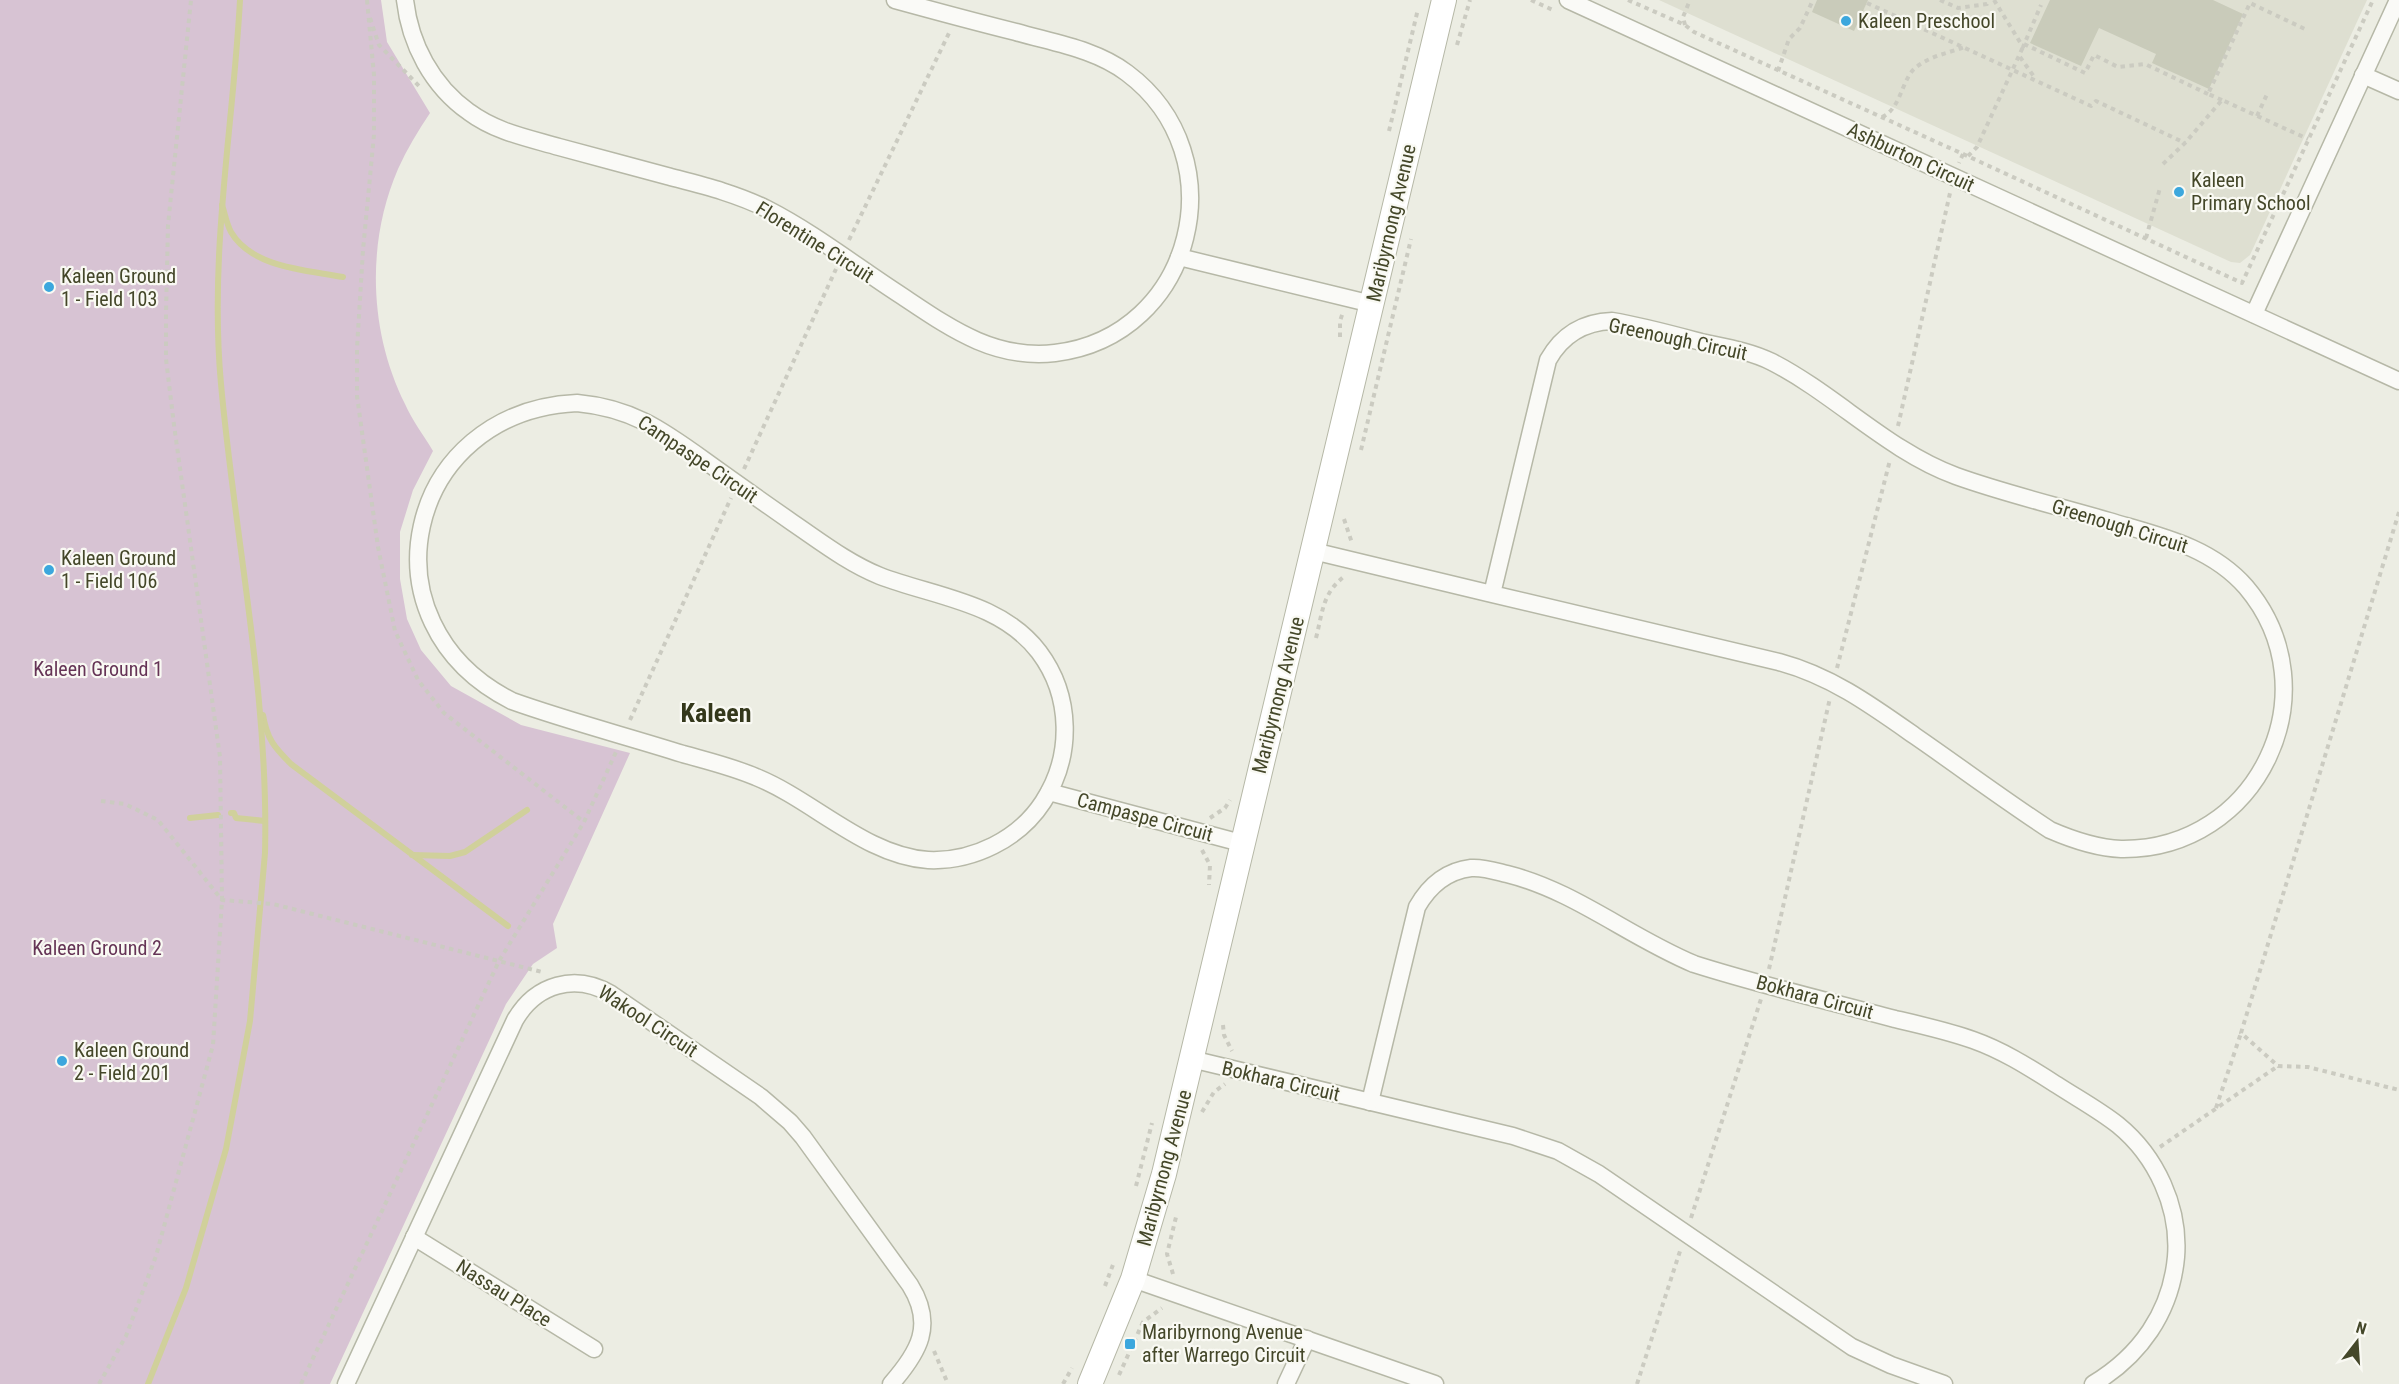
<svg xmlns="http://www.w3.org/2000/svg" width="2399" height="1384" viewBox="0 0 2399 1384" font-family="'Roboto Condensed',sans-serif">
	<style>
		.built { fill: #dedfd1 }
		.green { fill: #d7c3d3 }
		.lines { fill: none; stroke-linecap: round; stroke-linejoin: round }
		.stream { stroke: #d0d09b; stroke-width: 6 }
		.building { fill: #c9cbba }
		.street-casing { stroke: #b6b8a7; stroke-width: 19 }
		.secondary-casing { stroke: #b6b8a7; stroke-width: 26 }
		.path { stroke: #cbcbc1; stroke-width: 4; stroke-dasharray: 4.5 4.5; stroke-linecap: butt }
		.street { stroke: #fafaf7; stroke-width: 16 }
		.secondary { stroke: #fff; stroke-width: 24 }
		.poi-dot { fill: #3ca7dd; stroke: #f9f9f3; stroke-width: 2 }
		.labels { text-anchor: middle; stroke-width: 4.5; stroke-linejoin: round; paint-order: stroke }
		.poi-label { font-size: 20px; fill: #444729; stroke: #f9f9f3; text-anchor: start }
		.street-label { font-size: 20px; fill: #444729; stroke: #f9f9f3 }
		.park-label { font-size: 20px; fill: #653456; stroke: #f9f9f3 }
		.district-label { font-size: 26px; font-weight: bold; fill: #34381b; stroke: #f9f9f3 }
	</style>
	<rect width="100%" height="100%" fill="#ecede3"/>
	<!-- built -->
	<polygon class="built" points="1659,0 2367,0 2250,255 2240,263 2231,262"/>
	<!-- green -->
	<path class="green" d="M0 0H381L387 42 430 113C418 131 407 149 398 169 366 243 369 332 405 404 412 420 424 436 433 451L413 490 400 532V579L407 619 421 650 451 686 521 725 630 753 553 924 557 948 533 964 506 1004 330 1384H0Z"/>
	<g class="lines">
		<!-- stream -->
		<g class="stream">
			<path d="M222 205C225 214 227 225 231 232 252 268 307 270 343 277"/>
			<path d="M263 715C267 739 274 747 291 764L508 926"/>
			<polyline points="231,813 234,813 236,818 265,821"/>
			<polyline points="190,818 218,815"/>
			<polyline points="412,855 450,856 465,852 527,810"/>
			<path d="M148 1384 186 1288 226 1149 250 1021 265 853C269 695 235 540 221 384 209 253 233 129 240 0"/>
		</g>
	</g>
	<!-- building -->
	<g class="building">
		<polygon points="1817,0 1868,0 1854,31 1812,12"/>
		<polygon points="2050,0 2213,0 2243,14 2209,89 2152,63 2156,54 2099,28 2081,66 2030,43"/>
	</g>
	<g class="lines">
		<!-- street casing -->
		<g class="street-casing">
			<g id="street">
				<path d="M405 0C410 44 432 86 469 112 496 132 528 138 559 147 595 157 631 166 667 176 701 185 735 193 767 209 814 233 857 267 902 296 950 328 994 360 1055 353 1195 336 1238 156 1127 73 1095 49 1054 43 1016 32 976 22 935 11 895 0"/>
				<polyline points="1568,0 2399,381"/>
				<polyline points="2363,75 2399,91"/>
				<polyline points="1179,257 1372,304"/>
				<polyline points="2254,314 2398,0"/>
				<path d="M577 403C631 408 661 429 704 460 733 481 763 502 793 523 821 542 848 563 880 576 935 597 1001 602 1039 652 1072 696 1073 756 1043 802 1019 839 973 862 928 860 866 856 813 800 756 777 733 767 708 761 683 754 626 736 568 721 512 701 357 623 405 411 577 403Z"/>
				<path d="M1313 551 1492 594 1548 360C1562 335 1583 322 1612 321 1642 326 1671 334 1701 342 1724 347 1750 351 1772 362 1836 395 1888 451 1956 476 2006 494 2058 506 2109 521 2159 536 2210 546 2246 587 2334 691 2258 851 2121 849 2096 848 2073 840 2050 830 2004 800 1960 767 1915 736 1871 705 1831 676 1779 662L1492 594"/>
				<polyline points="1049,792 1241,843"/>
				<polyline points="1191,1059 1513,1136 1558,1151 1599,1174 1852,1347 1891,1365 1944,1384"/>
				<path d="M1370 1102 1417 907C1429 886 1446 871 1471 868 1483 867 1495 871 1507 874 1575 891 1629 937 1694 964 1760 985 1828 1001 1895 1019 1921 1025 1948 1031 1973 1040 2004 1051 2030 1068 2057 1085 2077 1098 2099 1110 2118 1125 2156 1156 2180 1207 2176 1257 2171 1312 2140 1356 2093 1384"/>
				<polyline points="414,1237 594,1349"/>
				<polyline points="1133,1279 1435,1384"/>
				<path d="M346 1384 515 1020C536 984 575 973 611 994L761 1097 790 1122 803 1137 910 1285C935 1325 919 1352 891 1384"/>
				<polyline points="1286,1384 1307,1339"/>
			</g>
		</g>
		<!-- secondary casing -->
		<g class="secondary-casing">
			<polyline id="secondary" points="1090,1384 1133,1279 1164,1174 1444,0"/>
		</g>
		<!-- path -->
		<g class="path">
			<polyline points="367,0 374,75 374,135 363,250 357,348 357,396 378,547 395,631 418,680 444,713 584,822"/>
			<polyline points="1531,0 1555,11"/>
			<polyline points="1628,0 1685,25 1694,32 1963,154 1959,163"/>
			<polyline points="1940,0 1958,8 1987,4 1990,0"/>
			<polyline points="1994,0 2023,47 2041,5"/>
			<polyline points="1867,3 2091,106 2096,101 2185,143"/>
			<polyline points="370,18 379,45 419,86"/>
			<polyline points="1685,25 1683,17 1690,0"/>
			<polyline points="2024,44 2085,73 2094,55 2118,67 2145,64 2208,94"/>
			<polyline points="1457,45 1470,0"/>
			<polyline points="2020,57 2035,78"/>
			<polyline points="1778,71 1789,39 1800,28 1813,0"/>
			<polyline points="2222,100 2208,94 2250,3 2307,30"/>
			<polyline points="2257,116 2268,92"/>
			<path d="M1882 117C1900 109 1901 84 1913 70 1926 57 1948 53 1965 47"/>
			<polyline points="1389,131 1418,9"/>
			<polyline points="1963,154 2242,283 2373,0"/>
			<polyline points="1968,156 1977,147 2023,47"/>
			<polyline points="2163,164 2185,143 2222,100 2308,139"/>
			<polyline points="2146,238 2160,188"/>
			<polyline points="849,240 950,31"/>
			<polyline points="1340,337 1340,321 1343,312"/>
			<polyline points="1898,426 1950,193"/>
			<polyline points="1361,450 1411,239"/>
			<polyline points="744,469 836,269"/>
			<polyline points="2399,512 2241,1033 2278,1066 2308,1067 2399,1090"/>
			<polyline points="1344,519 1352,543"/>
			<path d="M1316 638C1323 611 1322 593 1346 575"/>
			<polyline points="1837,668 1890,460"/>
			<polyline points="630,720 731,498"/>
			<polyline points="101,801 125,804 158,820 222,900 273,904 542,972"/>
			<polyline points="1210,818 1225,808 1230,800"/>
			<polyline points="1202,850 1210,865 1209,885"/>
			<polyline points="1769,969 1830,698"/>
			<polyline points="1223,1025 1224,1035 1232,1051"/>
			<polyline points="2216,1108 2241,1033"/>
			<polyline points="1202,1112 1214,1092 1225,1084"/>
			<polyline points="2160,1147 2278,1066"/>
			<polyline points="1136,1186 1152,1123"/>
			<polyline points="1691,1218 1761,999"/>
			<polyline points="1173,1274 1167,1254 1177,1213"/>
			<polyline points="1105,1286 1114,1262"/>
			<polyline points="934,1351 948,1384"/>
			<polyline points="1119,1375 1143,1322 1162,1308"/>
			<polyline points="99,1384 126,1336 156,1256 213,1045 222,900 220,757 174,425 166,359 166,314 168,225 191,0"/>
			<polyline points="301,1384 499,961 584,822 616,752"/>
			<polyline points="1063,1384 1072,1368"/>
			<polyline points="1637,1384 1681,1248"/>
		</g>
		<!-- street -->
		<use href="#street" class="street"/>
		<!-- secondary -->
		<use href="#secondary" class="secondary"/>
	</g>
	<!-- markers -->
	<g class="poi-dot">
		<circle cx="1846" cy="21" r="6"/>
		<circle cx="2179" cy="192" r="6"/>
		<circle cx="49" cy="287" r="6"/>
		<circle cx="49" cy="570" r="6"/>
		<circle cx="62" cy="1061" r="6"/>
		<rect x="1124" y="1338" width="12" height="12" rx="3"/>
	</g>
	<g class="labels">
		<!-- poi labels -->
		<g class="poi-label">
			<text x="1858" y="28">Kaleen Preschool</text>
			<text x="2191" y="187">Kaleen<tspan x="2191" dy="23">Primary School</tspan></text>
			<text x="61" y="283">Kaleen Ground<tspan x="61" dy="23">1 - Field 103</tspan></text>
			<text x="61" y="565">Kaleen Ground<tspan x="61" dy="23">1 - Field 106</tspan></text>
			<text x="74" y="1057">Kaleen Ground<tspan x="74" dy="23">2 - Field 201</tspan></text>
			<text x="1142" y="1339">Maribyrnong Avenue<tspan x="1142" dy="23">after Warrego Circuit</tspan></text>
		</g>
		<!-- street labels -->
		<g class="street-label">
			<text transform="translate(1911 157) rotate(25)" y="7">Ashburton Circuit</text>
			<text transform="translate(1391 223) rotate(-77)" y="7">Maribyrnong Avenue</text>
			<text transform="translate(815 242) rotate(32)" y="7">Florentine Circuit</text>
			<text transform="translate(1678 339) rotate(12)" y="7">Greenough Circuit</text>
			<text transform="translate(698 459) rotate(34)" y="7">Campaspe Circuit</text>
			<text transform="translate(2120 526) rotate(17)" y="7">Greenough Circuit</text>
			<text transform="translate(1278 695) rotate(-76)" y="7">Maribyrnong Avenue</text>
			<text transform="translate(1145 817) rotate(15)" y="7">Campaspe Circuit</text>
			<text transform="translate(1815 997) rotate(15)" y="7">Bokhara Circuit</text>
			<text transform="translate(648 1021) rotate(33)" y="7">Wakool Circuit</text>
			<text transform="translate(1281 1081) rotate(13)" y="7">Bokhara Circuit</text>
			<text transform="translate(1164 1168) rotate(-75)" y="7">Maribyrnong Avenue</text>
			<text transform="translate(504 1293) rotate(32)" y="7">Nassau Place</text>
		</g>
		<!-- park labels -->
		<g class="park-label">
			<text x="98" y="676">Kaleen Ground 1</text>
			<text x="97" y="955">Kaleen Ground 2</text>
		</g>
		<!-- district labels -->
		<g class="district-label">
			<text x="716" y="722">Kaleen</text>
		</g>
	</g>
	<!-- north arrow -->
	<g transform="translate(2357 1342) rotate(17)" stroke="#f9f9f3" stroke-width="4.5" paint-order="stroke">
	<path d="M0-4.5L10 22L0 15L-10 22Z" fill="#444729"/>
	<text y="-9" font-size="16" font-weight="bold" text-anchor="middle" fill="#444729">N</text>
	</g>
</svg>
